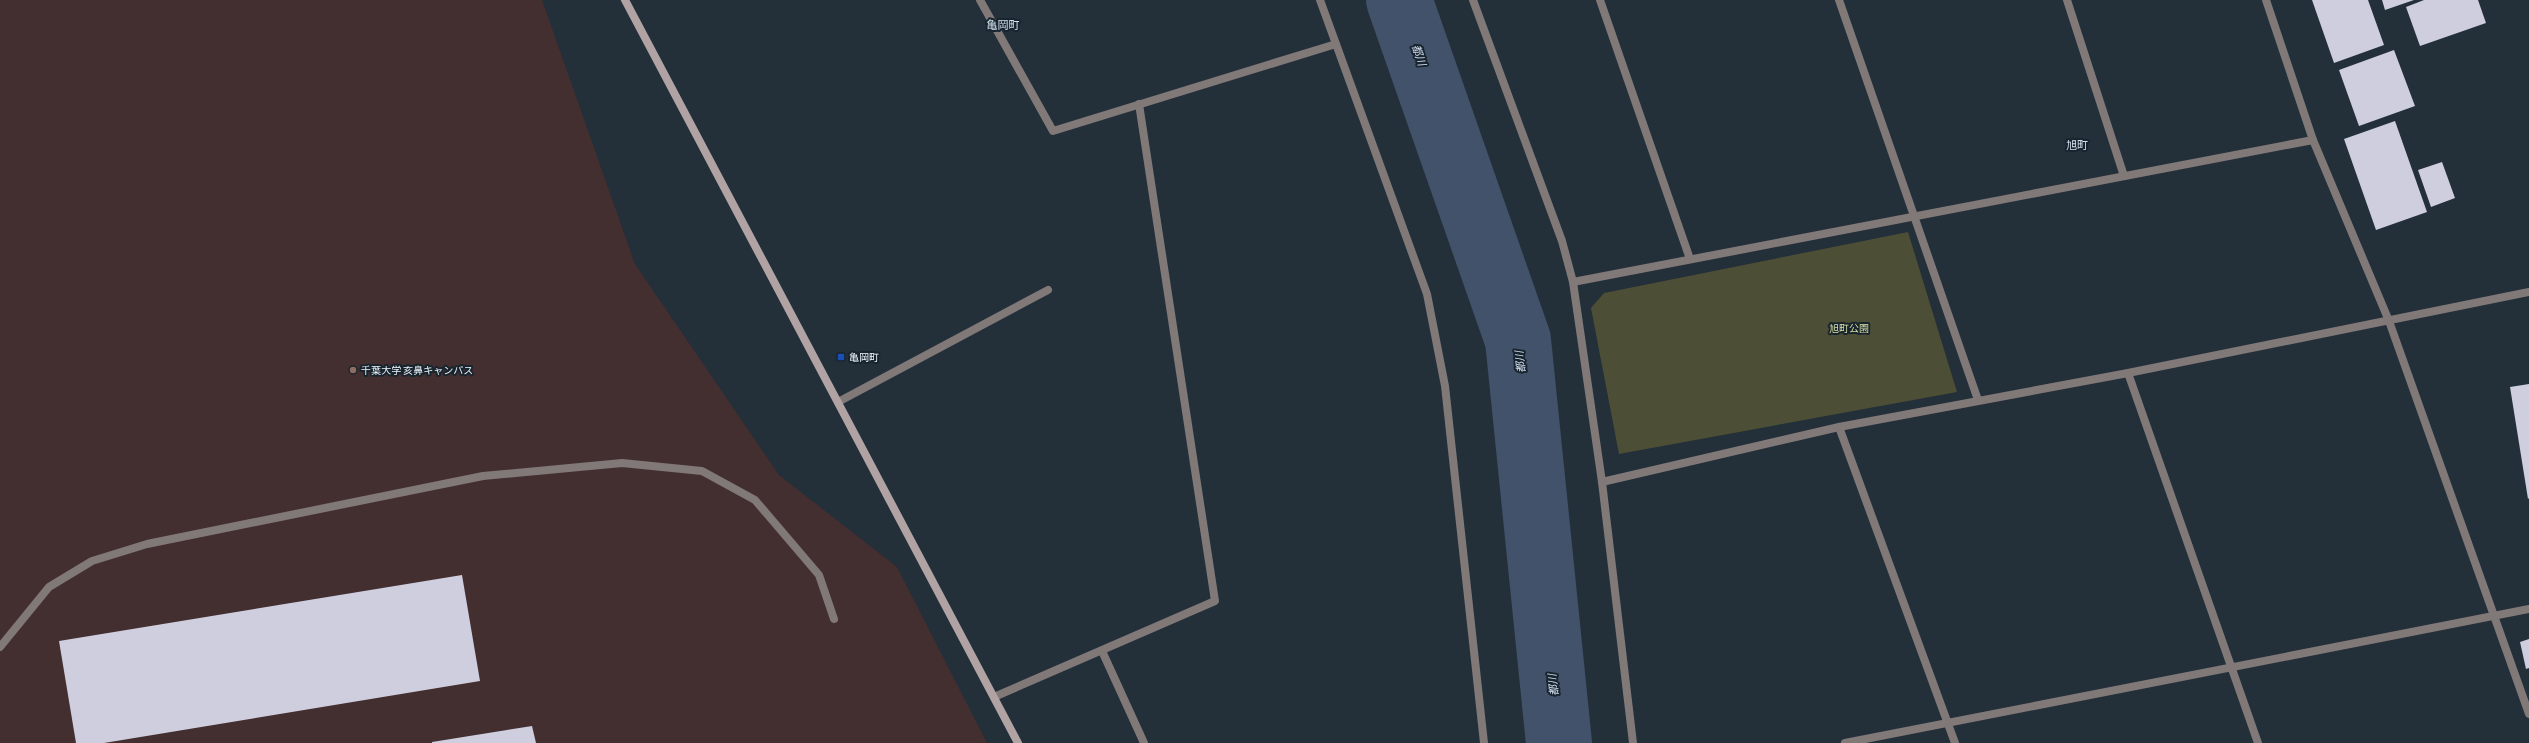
<svg xmlns="http://www.w3.org/2000/svg" width="2529" height="743" viewBox="0 0 2529 743" font-family="'Titillium Web','Noto Sans JP',sans-serif">
	<style>
		.education { fill: #432e30 }
		.green { fill: #4c4f35 }
		.lines { fill: none; stroke-linecap: round; stroke-linejoin: round }
		.river { stroke: #43526b; stroke-width: 66 }
		.building { fill: #cfcedf }
		.lane { stroke: #817878; stroke-width: 8 }
		.street { stroke: #817878; stroke-width: 8 }
		.secondary { stroke: #b1a3a3; stroke-width: 8 }
		.transit-dot { fill: #1a4fb4; stroke: #19252e; stroke-width: 1.5 }
		.education-dot { fill: #8d6e63; stroke: #19252e; stroke-width: 1.5 }
		.labels { text-anchor: middle; stroke-width: 4; stroke-linejoin: round; paint-order: stroke }
		.park-label { font-size: 10px; fill: #d8dfa5; stroke: #19252e }
		.poi-label { font-size: 10px; fill: #ecf4fb; stroke: #19252e; text-anchor: start }
		.neighbourhood-label { font-size: 11px; fill: #d1e0ed; stroke: #19252e }
		.water-label { font-size: 11px; font-style: italic; fill: #d7e3f7; stroke: #19252e }
	</style>
	<rect width="100%" height="100%" fill="#232f39"/>
	<!-- education -->
	<polygon class="education" points="0,0 542,0 635,264 779,475 897,567 987,743 0,743"/>
	<!-- green -->
	<polygon class="green" points="1908,232 1957,392 1619,454 1591,308 1604,293"/>
	<g class="lines">
		<!-- river -->
		<polyline class="river" points="1399,0 1518,340 1559,743"/>
	</g>
	<!-- building -->
	<g class="building">
		<polygon points="2312,0 2368,0 2384,45 2334,63"/>
		<polygon points="2382,0 2414,0 2385,10"/>
		<polygon points="2424,0 2478,0 2486,23 2420,46 2406,7"/>
		<polygon points="2394,50 2415,106 2359,126 2339,70"/>
		<polygon points="2395,121 2427,212 2376,230 2344,139"/>
		<polygon points="2442,162 2455,198 2431,207 2418,170"/>
		<polygon points="2529,384 2529,498 2528,499 2510,387"/>
		<polygon points="462,575 480,681 104,743 76,743 59,641"/>
		<polygon points="2529,639 2529,668 2526,669 2520,642"/>
		<polygon points="532,726 536,743 432,743 432,742"/>
	</g>
	<g class="lines">
		<!-- lane -->
		<polyline class="lane" points="0,647 49,587 92,561 147,544 483,476 622,463 702,471 755,500 819,575 834,619"/>
		<!-- street -->
		<g class="street">
			<polyline points="980,0 1053,131 1336,44"/>
			<polyline points="1320,0 1427,294 1445,386 1484,743"/>
			<polyline points="1473,0 1562,241 1573,282 1602,482 1633,743"/>
			<polyline points="1600,0 1690,259"/>
			<polyline points="1839,0 1978,400"/>
			<polyline points="2067,0 2124,176"/>
			<polyline points="2266,0 2313,140 2389,321 2529,714"/>
			<polyline points="1573,282 2313,140"/>
			<polyline points="2128,373 2258,743"/>
			<polyline points="838,402 1048,290"/>
			<polyline points="1839,427 1955,743"/>
			<polyline points="1602,482 1839,427 2128,373 2529,292"/>
			<polyline points="1102,651 1144,743"/>
			<polyline points="994,697 1215,601 1139,104"/>
			<polyline points="1845,743 2529,609"/>
		</g>
		<!-- secondary -->
		<polyline class="secondary" points="625,0 1018,743"/>
	</g>
	<!-- markers -->
	<rect class="transit-dot" x="837" y="353" width="8" height="8" rx="2"/>
	<circle class="education-dot" cx="353" cy="370" r="4"/>
	<g class="labels">
		<!-- park labels -->
		<g class="park-label">
			<text x="1849" y="332">旭町公園</text>
		</g>
		<!-- poi labels -->
		<g class="poi-label">
			<text x="849" y="361">亀岡町</text>
			<text x="361" y="374">千葉大学 亥鼻キャンパス</text>
		</g>
		<!-- neighbourhood labels -->
		<g class="neighbourhood-label">
			<text x="1003" y="29">亀岡町</text>
			<text x="2077" y="149">旭町</text>
		</g>
		<!-- water labels -->
		<g class="water-label">
			<text transform="translate(1419 55) rotate(71)" y="4">都川</text>
			<text transform="translate(1520 362) rotate(-96)" y="4">都川</text>
			<text transform="translate(1553 685) rotate(-96)" y="4">都川</text>
		</g>
	</g>
</svg>
